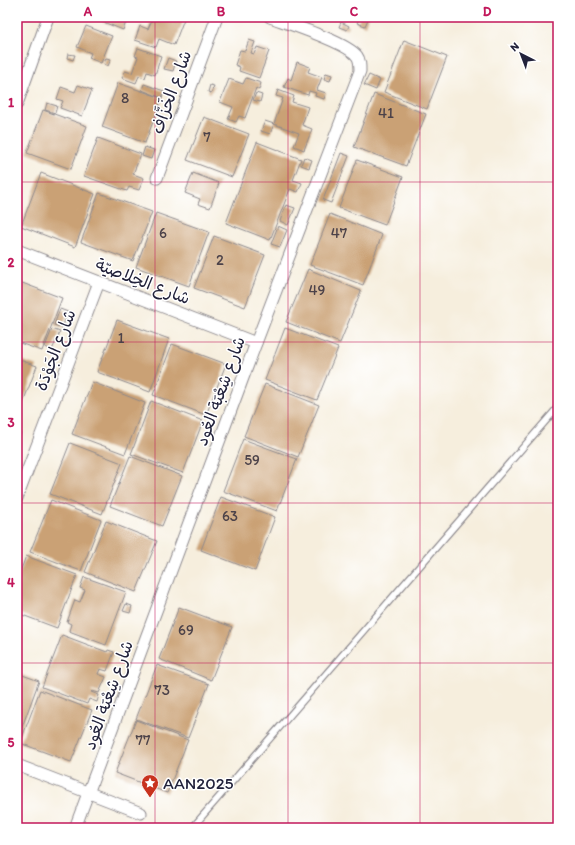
<svg xmlns="http://www.w3.org/2000/svg" width="575" height="845" viewBox="0 0 575 845" font-family="Itim,'Playpen Sans Arabic',sans-serif">
	<style>
		.building { fill: #caa174 }
		.lines { fill: none; stroke-linecap: round; stroke-linejoin: round }
		.service-casing { stroke: #8c888c; stroke-width: 8 }
		.minor-casing { stroke: #8c888c; stroke-width: 13 }
		.service { stroke: #fff; stroke-width: 5.5 }
		.minor { stroke: #fff; stroke-width: 11 }
		.grid { fill: none; stroke: #c2185b; stroke-width: 1; stroke-opacity: 0.55 }
		.labels { text-anchor: middle; stroke-width: 3; stroke-linejoin: round; paint-order: stroke }
		.number-label { font-size: 15px; fill: #4c4249 }
		.street-label { font-size: 17px; fill: #22223b; stroke: #fff }
		.poi-label { font-size: 17px; fill: #22223b; stroke: #fff; text-anchor: start }
		.neatline { fill: none; stroke: #c2185b; stroke-width: 1.5 }
		.grid-label { font-size: 13px; text-anchor: middle; font-weight: bold; fill: #c2185b }
	</style>
	<rect width="100%" height="100%" fill="#fff"/>
	<filter id="ink" filterUnits="userSpaceOnUse"><feTurbulence type="fractalNoise" baseFrequency=".025" numOctaves="2"/><feDisplacementMap in="SourceGraphic" scale="8" xChannelSelector="R" yChannelSelector="G"/><feConvolveMatrix kernelMatrix="1 2 1 2 8 2 1 2 1" color-interpolation-filters="sRGB"/></filter>
	<filter id="wash" filterUnits="userSpaceOnUse"><feTurbulence type="fractalNoise" baseFrequency=".012" numOctaves="4" result="noise"/><feDisplacementMap in="SourceGraphic" scale="16" xChannelSelector="R" yChannelSelector="G"/><feGaussianBlur stdDeviation="0.9" result="paint"/><feColorMatrix in="noise" values="0 0 0 0 0 0 0 0 0 0 0 0 0 0 0 0 0 1.4 0 .05"/><feComposite in="paint" operator="in"/></filter>
	<g filter="url(#wash)">
		<rect width="100%" height="100%" fill="#f6eedd"/>
		<g id="blocks">
			<!-- building -->
			<g class="building">
				<polygon points="91,17 128,17 123,30"/>
				<polygon points="153,17 177,17 184,19 174,45 159,39 156,47 135,40 140,26 148,29"/>
				<polygon points="360,17 369,17 365,26 357,23"/>
				<polygon points="341,22 349,26 347,30 339,27"/>
				<polygon points="86,26 112,36 101,63 89,58 91,53 77,47"/>
				<polygon points="249,40 255,42 251,53 254,54 257,47 269,51 259,78 239,71 240,67 235,65 240,50 245,51"/>
				<polygon points="404,40 447,57 427,109 384,92"/>
				<polygon points="138,48 161,56 155,75 147,72 145,78 139,76 136,83 122,78 125,71 132,73 138,57 135,56"/>
				<polygon points="68,54 75,55 73,60 67,58"/>
				<polygon points="106,58 111,59 108,66 104,64"/>
				<polygon points="168,58 176,61 173,71 164,69"/>
				<polygon points="297,62 310,67 308,72 322,77 317,90 326,93 324,99 315,96 316,93 309,91 308,95 284,87 288,78 291,80"/>
				<polygon points="326,73 332,75 330,81 324,79"/>
				<polygon points="369,75 380,80 376,90 364,85"/>
				<polygon points="246,78 261,83 259,90 256,88 245,118 239,116 236,122 228,119 233,107 220,102 229,79 243,84"/>
				<polygon points="118,83 162,98 145,143 102,127"/>
				<polygon points="144,84 164,91 162,98 142,90"/>
				<polygon points="78,85 92,90 82,116 60,108 63,101 57,99 61,87 75,92"/>
				<polygon points="210,85 214,86 211,93 208,92"/>
				<polygon points="278,90 294,96 292,102 308,107 302,125 312,129 304,150 294,146 299,133 274,124 283,98 276,96"/>
				<polygon points="256,93 262,95 260,102 253,100"/>
				<polygon points="374,94 426,114 406,166 354,147"/>
				<polygon points="47,103 57,106 55,113 45,110"/>
				<polygon points="43,110 87,126 71,169 27,153"/>
				<polygon points="204,117 249,134 232,177 187,160"/>
				<polygon points="265,121 274,124 270,134 261,131"/>
				<polygon points="98,138 141,154 133,174 144,178 139,190 129,187 127,191 84,176"/>
				<polygon points="257,142 301,159 293,180 302,183 298,192 290,189 270,240 226,223"/>
				<polygon points="145,147 154,150 151,159 142,156"/>
				<polygon points="341,153 349,156 331,203 323,200"/>
				<polygon points="304,157 312,160 309,168 301,165"/>
				<polygon points="357,160 403,177 385,225 339,208"/>
				<polygon points="41,173 95,194 75,247 21,226"/>
				<polygon points="193,173 219,183 210,208 198,204 200,199 185,193"/>
				<polygon points="99,193 152,212 133,261 81,242"/>
				<polygon points="286,205 295,208 288,225 280,221"/>
				<polygon points="156,213 209,232 189,286 136,267"/>
				<polygon points="330,214 382,235 363,285 310,265"/>
				<polygon points="278,226 287,230 280,247 271,244"/>
				<polygon points="214,236 265,255 245,307 194,288"/>
				<polygon points="308,269 361,291 340,343 286,322"/>
				<polygon points="17,281 62,298 42,351 17,342"/>
				<polygon points="60,309 68,312 62,328 54,325"/>
				<polygon points="117,320 169,339 150,392 97,372"/>
				<polygon points="285,328 338,348 317,400 265,380"/>
				<polygon points="52,329 60,332 52,350 45,347"/>
				<polygon points="172,344 226,364 206,415 153,395"/>
				<polygon points="17,359 37,366 17,418"/>
				<polygon points="92,382 145,403 125,454 72,434"/>
				<polygon points="265,384 319,405 298,457 244,436"/>
				<polygon points="151,401 203,421 183,473 131,454"/>
				<polygon points="17,431 21,432 17,444"/>
				<polygon points="243,439 297,459 277,511 223,491"/>
				<polygon points="70,443 122,463 102,514 50,494"/>
				<polygon points="130,456 182,476 162,526 110,506"/>
				<polygon points="221,497 275,517 255,571 201,550"/>
				<polygon points="51,500 101,520 81,571 30,552"/>
				<polygon points="106,521 157,541 136,592 85,572"/>
				<polygon points="26,556 77,575 57,628 17,613 17,580"/>
				<polygon points="84,577 126,592 106,645 69,631 71,624 67,622 75,600 80,602 85,590 80,588"/>
				<polygon points="126,604 132,606 130,613 123,611"/>
				<polygon points="179,607 232,627 211,680 159,659"/>
				<polygon points="62,635 107,652 108,650 114,652 107,671 100,669 98,674 106,677 99,693 92,691 91,692 99,695 97,702 89,699 87,704 42,687"/>
				<polygon points="157,665 209,684 188,738 136,719"/>
				<polygon points="17,673 39,681 19,735 17,734"/>
				<polygon points="40,690 92,710 71,762 20,743"/>
				<polygon points="136,720 188,740 167,793 115,773"/>
			</g>
		</g>
	</g>
	<g filter="url(#ink)">
		<use href="#blocks" fill-opacity="0" stroke="#8c888c" stroke-width="1"/>
		<g class="lines">
			<!-- service casing -->
			<g class="service-casing">
				<polyline id="service" points="192,828 558,407"/>
			</g>
			<!-- minor casing -->
			<g class="minor-casing">
				<g id="minor">
					<polyline points="17,104 48,17"/>
					<polyline points="157,178 217,17"/>
					<polyline points="17,250 256,343"/>
					<polyline points="17,498 99,282"/>
					<polyline points="17,765 141,813"/>
					<path d="M75 828 256 343 360 71C360 65 360 60 357 56 346 42 289 24 270 17"/>
				</g>
			</g>
			<!-- service -->
			<use href="#service" class="service"/>
			<!-- minor -->
			<use href="#minor" class="minor"/>
		</g>
	</g>
	<!-- grid -->
	<path class="grid" d="M155 17V828M288 17V828M420 17V828M17 182H558M17 342H558M17 503H558M17 663H558"/>
	<!-- icons -->
	<defs>
		<g id="sight-pin" transform="scale(0.9)"><path d="M0 17L-7.5 6A9.5 9.5 0 1 1 7.5 6Z" fill="#c8321e" stroke="#fff"/><path d="M0-6L1.8-2.2L6-1.7L2.9 1.2L3.7 5.4L0 3.3L-3.7 5.4L-2.9 1.2L-6-1.7L-1.8-2.2Z" fill="#fff"/></g>
	</defs>
	<g fill-rule="evenodd">
		<use href="#sight-pin" x="150" y="783"/>
	</g>
	<g class="labels">
		<!-- number labels -->
		<g class="number-label">
			<text x="125" y="103">8</text>
			<text x="386" y="118">41</text>
			<text x="207" y="142">7</text>
			<text x="163" y="238">6</text>
			<text x="339" y="238">47</text>
			<text x="220" y="265">2</text>
			<text x="317" y="295">49</text>
			<text x="121" y="343">1</text>
			<text x="252" y="465">59</text>
			<text x="230" y="521">63</text>
			<text x="186" y="635">69</text>
			<text x="162" y="695">73</text>
			<text x="143" y="745">77</text>
		</g>
		<!-- street labels -->
		<g class="street-label">
			<text transform="translate(171 92) rotate(-70)" y="6">شارع الخَزَّاف</text>
			<text transform="translate(143 281) rotate(21)" y="6">شارع الخِلاصيّة</text>
			<text transform="translate(55 350) rotate(-69)" y="6">شارع الجَوْدَة</text>
			<text transform="translate(220 391) rotate(-70)" y="6">شارع شِعْبَة العُود</text>
			<text transform="translate(108 695) rotate(-70)" y="6">شارع شِعْبَة العُود</text>
		</g>
		<!-- poi labels -->
		<g class="poi-label">
			<text x="163" y="789">AAN2025</text>
		</g>
	</g>
	<!-- margin -->
	<rect width="575" height="845" fill="none" stroke="#fff" stroke-width="44"/>
	<!-- north arrow -->
	<g transform="translate(521 54) rotate(318)" stroke="#ffffff" stroke-width="3" paint-order="stroke">
	<path d="M0-3L7 15L0 10L-7 15Z" fill="#22223b"/>
	<text y="-6" font-size="11" font-weight="bold" text-anchor="middle" fill="#22223b">N</text>
	</g>
	<rect x="22" y="22" width="531" height="801" class="neatline"/>
	<g class="grid-label">
		<text x="88" y="16">A</text>
		<text x="221" y="16">B</text>
		<text x="354" y="16">C</text>
		<text x="487" y="16">D</text>
		<text x="11" y="107">1</text>
		<text x="11" y="267">2</text>
		<text x="11" y="427">3</text>
		<text x="11" y="587">4</text>
		<text x="11" y="747">5</text>
	</g>
</svg>
